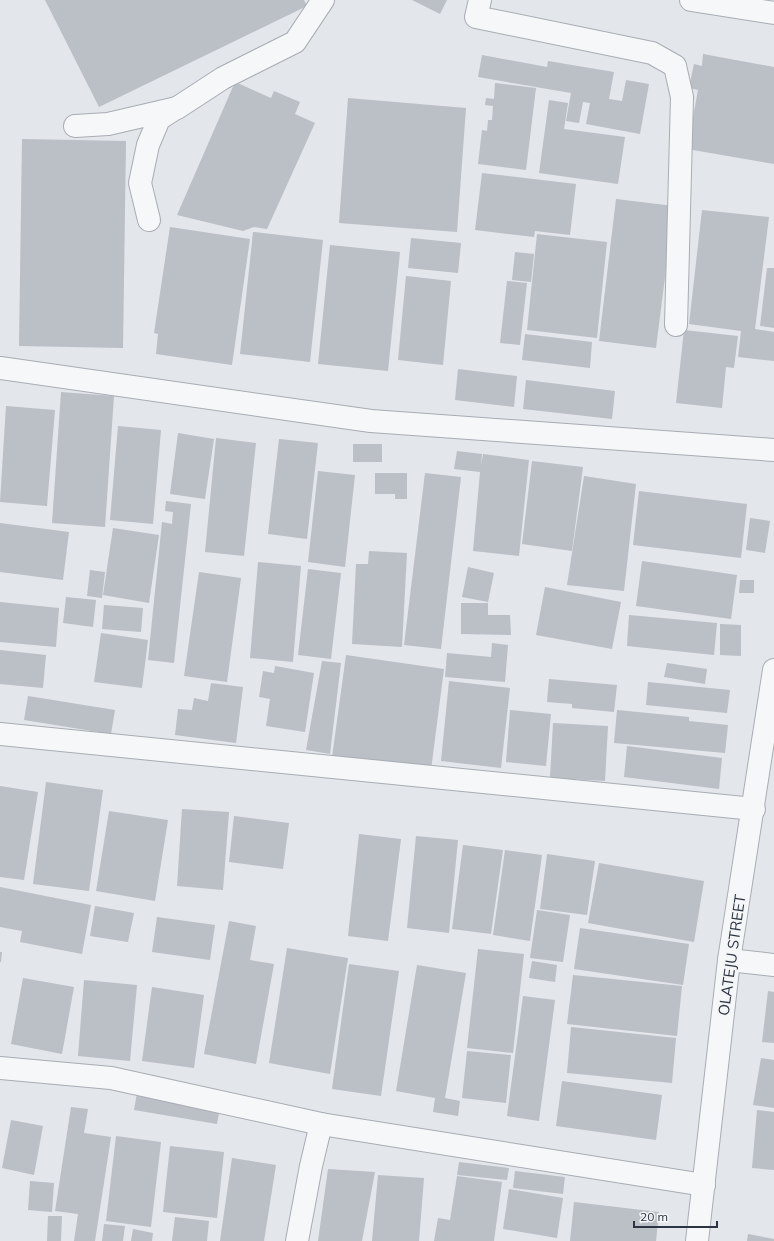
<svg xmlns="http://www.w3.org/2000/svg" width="774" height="1241" viewBox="0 0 774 1241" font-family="Mulish,sans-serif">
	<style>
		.building { fill: #bbbfc6 }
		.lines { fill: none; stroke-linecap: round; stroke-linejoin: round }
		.minor-casing { stroke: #a8adb4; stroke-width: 24 }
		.minor { stroke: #f6f7f9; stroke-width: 22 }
		.labels { text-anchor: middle; stroke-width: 4; stroke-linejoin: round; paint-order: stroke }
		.street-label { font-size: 15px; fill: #2c3441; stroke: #f3f5f7 }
	</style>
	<rect width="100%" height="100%" fill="#e3e6ea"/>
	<!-- building -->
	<g class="building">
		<polygon points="45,0 304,0 307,6 99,107"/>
		<polygon points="412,0 447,0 440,14"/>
		<polygon points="703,54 774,67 774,164 687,149 698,90 689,88 694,64 702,66"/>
		<polygon points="482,55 547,67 548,61 614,72 609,99 622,101 626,80 649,84 640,134 586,124 590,103 583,102 579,123 566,121 571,93 478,77"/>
		<polygon points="235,82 271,98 274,91 300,102 295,114 315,123 267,229 254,227 243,231 177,215"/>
		<polygon points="495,83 536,88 526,170 478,164 482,130 487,131 488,120 492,120 493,106 485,105 486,98 494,99"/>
		<polygon points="348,98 466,108 457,232 339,223"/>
		<polygon points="549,100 568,103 564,129 625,137 618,184 539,173"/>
		<polygon points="22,139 126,141 123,348 19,346"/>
		<polygon points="482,173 576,184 570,235 535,231 534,237 475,230"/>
		<polygon points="616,199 674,206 656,348 599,341"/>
		<polygon points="702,210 769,217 755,329 774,332 774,361 738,357 741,331 689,324"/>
		<polygon points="170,227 250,239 232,365 156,354 158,334 154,333"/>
		<polygon points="253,232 323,240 310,362 240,354"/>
		<polygon points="537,234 607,242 597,338 527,330"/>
		<polygon points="411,238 461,243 458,273 408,268"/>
		<polygon points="330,245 400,252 388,371 318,364"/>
		<polygon points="515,252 534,254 531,282 512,280"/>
		<polygon points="767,268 774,268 774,328 760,326"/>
		<polygon points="406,276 451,281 443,365 398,360"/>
		<polygon points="507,281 527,283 520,345 500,343"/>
		<polygon points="684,330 738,336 734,368 726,367 722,408 676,403"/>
		<polygon points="525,334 592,342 590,368 522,360"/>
		<polygon points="458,369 517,376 514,407 455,400"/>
		<polygon points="526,380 615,391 612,419 523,409"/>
		<polygon points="61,392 114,396 105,527 52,523"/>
		<polygon points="6,406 55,410 47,506 0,502"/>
		<polygon points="118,426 161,430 153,524 110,520"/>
		<polygon points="178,433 214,439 205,499 170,494"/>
		<polygon points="216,438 256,443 244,556 205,552"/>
		<polygon points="279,439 318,443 307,539 268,534"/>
		<rect x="353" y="444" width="29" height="18"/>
		<polygon points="457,451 482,454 481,466 483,454 529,460 519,556 473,551 480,472 454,469"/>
		<polygon points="532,461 583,467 572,551 522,544"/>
		<polygon points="318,471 355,475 345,567 308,562"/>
		<polygon points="375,473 407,473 407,499 395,499 395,494 375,494"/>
		<polygon points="425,473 461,477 441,649 404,645"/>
		<polygon points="584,476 636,484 624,591 567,585"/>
		<polygon points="639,491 747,504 741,558 633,545"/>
		<polygon points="166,501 191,504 174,663 148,660 162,522 172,524 173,512 165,511"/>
		<polygon points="750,518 770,521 765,553 746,550"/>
		<polygon points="0,523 69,532 63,580 0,572"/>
		<polygon points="113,528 159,535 149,603 103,595"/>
		<polygon points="369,551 407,553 402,647 352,644 356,564 368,564"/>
		<polygon points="642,561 737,575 731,619 636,606"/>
		<polygon points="258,562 301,566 293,662 250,658"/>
		<polygon points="468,567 494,573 488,602 462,597"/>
		<polygon points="308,569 341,573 331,659 298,655"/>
		<polygon points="90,570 105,572 102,598 87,596"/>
		<polygon points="199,572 241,578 227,682 184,676"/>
		<polygon points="740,580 754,580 754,593 739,593"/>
		<polygon points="545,587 621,602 612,649 536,635"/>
		<polygon points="66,597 96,600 93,627 63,623"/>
		<polygon points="0,602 59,608 56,647 0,642"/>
		<polygon points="461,603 488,603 488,615 510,615 511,635 461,634"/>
		<polygon points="104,605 143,608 141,632 102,629"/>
		<polygon points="629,615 717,623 714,655 627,646"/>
		<polygon points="720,624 741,625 741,656 720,655"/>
		<polygon points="101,633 148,640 142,688 94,682"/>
		<polygon points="492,643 508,645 505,682 445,677 447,653 491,657"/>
		<polygon points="0,650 46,655 43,688 0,684"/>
		<polygon points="346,655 444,669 431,770 332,757"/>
		<polygon points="322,661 341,663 330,754 306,750"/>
		<polygon points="667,663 707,669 705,684 664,677"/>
		<polygon points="275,666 314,673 305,732 266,726 270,699 259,697 263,671 274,673"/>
		<polygon points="549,679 617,685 614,712 572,708 572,704 547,702"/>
		<polygon points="449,681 510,688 501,768 441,761"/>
		<polygon points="648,682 730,690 727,713 646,705"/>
		<polygon points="211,683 243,687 236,743 175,735 178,709 192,710 194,698 208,701"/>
		<polygon points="28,696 115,710 111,734 24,720"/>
		<polygon points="510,710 551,714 546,766 506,762"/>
		<polygon points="617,710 689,717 689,721 728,725 725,753 614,743"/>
		<polygon points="553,723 608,726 605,781 550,778"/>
		<polygon points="627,746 722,758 719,789 624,777"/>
		<polygon points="46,782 103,790 89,891 33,884"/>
		<polygon points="0,786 38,792 24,880 0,877"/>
		<polygon points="182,809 229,812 223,890 177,886"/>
		<polygon points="109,811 168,820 155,901 96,891"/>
		<polygon points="234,816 289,823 283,869 229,862"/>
		<polygon points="359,834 401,839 388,941 348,936"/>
		<polygon points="416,836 458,840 449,933 407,928"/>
		<polygon points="463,845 503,850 491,934 452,929"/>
		<polygon points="505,850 542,855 530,941 493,935"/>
		<polygon points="547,854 595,861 587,915 540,909"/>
		<polygon points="599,863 704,881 694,942 588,923"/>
		<polygon points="0,887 91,905 82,954 20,942 22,931 0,927"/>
		<polygon points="95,906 134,913 128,942 90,936"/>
		<polygon points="537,910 570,915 563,962 530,958"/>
		<polygon points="157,917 215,925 210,960 152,952"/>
		<polygon points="229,921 256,926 250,960 274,964 256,1064 204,1054"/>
		<polygon points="580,928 689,944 683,985 574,969"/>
		<polygon points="287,948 348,958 330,1074 269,1063"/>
		<polygon points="478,949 524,954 513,1053 467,1048"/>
		<polygon points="0,952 2,952 1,962 0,962"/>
		<polygon points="532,961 557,965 555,982 529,978"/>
		<polygon points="349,964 399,971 381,1096 332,1089"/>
		<polygon points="417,965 466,973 445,1098 460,1101 458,1116 433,1112 435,1098 396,1091"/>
		<polygon points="573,975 682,986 677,1036 567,1024"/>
		<polygon points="23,978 74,987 62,1054 11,1044"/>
		<polygon points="84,980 137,985 130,1061 78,1056"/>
		<polygon points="152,987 204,995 194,1068 142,1061"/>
		<polygon points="768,991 774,992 774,1043 762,1042"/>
		<polygon points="523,996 555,1000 539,1121 507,1116"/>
		<polygon points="571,1027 676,1038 672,1083 567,1073"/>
		<polygon points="467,1051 511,1055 506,1103 462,1098"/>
		<polygon points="761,1058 774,1060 774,1108 753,1105"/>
		<polygon points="562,1081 662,1095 656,1140 556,1126"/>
		<polygon points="137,1093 220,1107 217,1124 134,1110"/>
		<polygon points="71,1107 88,1109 84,1133 111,1137 95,1241 74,1241 78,1214 55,1211"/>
		<polygon points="757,1110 774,1112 774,1170 752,1168"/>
		<polygon points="11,1120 43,1126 34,1175 2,1168"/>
		<polygon points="116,1136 161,1142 151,1227 106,1221"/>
		<polygon points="170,1146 224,1152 217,1218 163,1212"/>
		<polygon points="232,1158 276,1165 264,1241 220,1241"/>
		<polygon points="459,1162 509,1168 507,1180 457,1175"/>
		<polygon points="328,1169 375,1172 362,1241 318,1241"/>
		<polygon points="515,1171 565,1177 563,1194 513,1188"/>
		<polygon points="378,1175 424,1178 419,1241 372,1241"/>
		<polygon points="457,1176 502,1182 494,1241 434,1241 438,1218 450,1220"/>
		<polygon points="30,1181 54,1183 52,1212 28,1210"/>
		<polygon points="509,1189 563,1198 557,1238 503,1229"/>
		<polygon points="574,1202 659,1212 656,1241 570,1241"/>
		<polygon points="48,1216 62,1216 61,1241 47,1241"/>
		<polygon points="175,1217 209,1221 207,1241 172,1241"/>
		<polygon points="104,1224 125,1226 123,1241 102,1241"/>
		<polygon points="133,1229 153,1233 152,1241 131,1241"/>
		<polygon points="748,1234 774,1239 774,1241 747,1241"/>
	</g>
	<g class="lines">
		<!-- minor casing -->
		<g class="minor-casing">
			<g id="minor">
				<polyline points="480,0 476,17 652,53 675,66 682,97 676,325"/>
				<polyline points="691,0 774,13"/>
				<polyline points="75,126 108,124 177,108 223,78 295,42 323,0"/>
				<polyline points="149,220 140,183 148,145 159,119 176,108"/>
				<polyline points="0,368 371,421 774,450"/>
				<polyline points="0,734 754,809"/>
				<polyline points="729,960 774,965"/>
				<polyline points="0,1068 111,1078 321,1124 704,1185"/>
				<polyline points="297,1241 311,1166 321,1124"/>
				<polyline points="697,1241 729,960 774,670"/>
			</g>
		</g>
		<!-- minor -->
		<use href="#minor" class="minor"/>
	</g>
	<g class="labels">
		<!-- street labels -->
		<g class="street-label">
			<text transform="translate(732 955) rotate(-82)" y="5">OLATEJU STREET</text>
		</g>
	</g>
	<!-- scale -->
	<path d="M634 1221v6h83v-6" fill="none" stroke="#2c3441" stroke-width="2"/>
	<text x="640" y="1221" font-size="12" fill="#2c3441" stroke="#f3f5f7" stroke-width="3" paint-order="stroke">20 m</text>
</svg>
